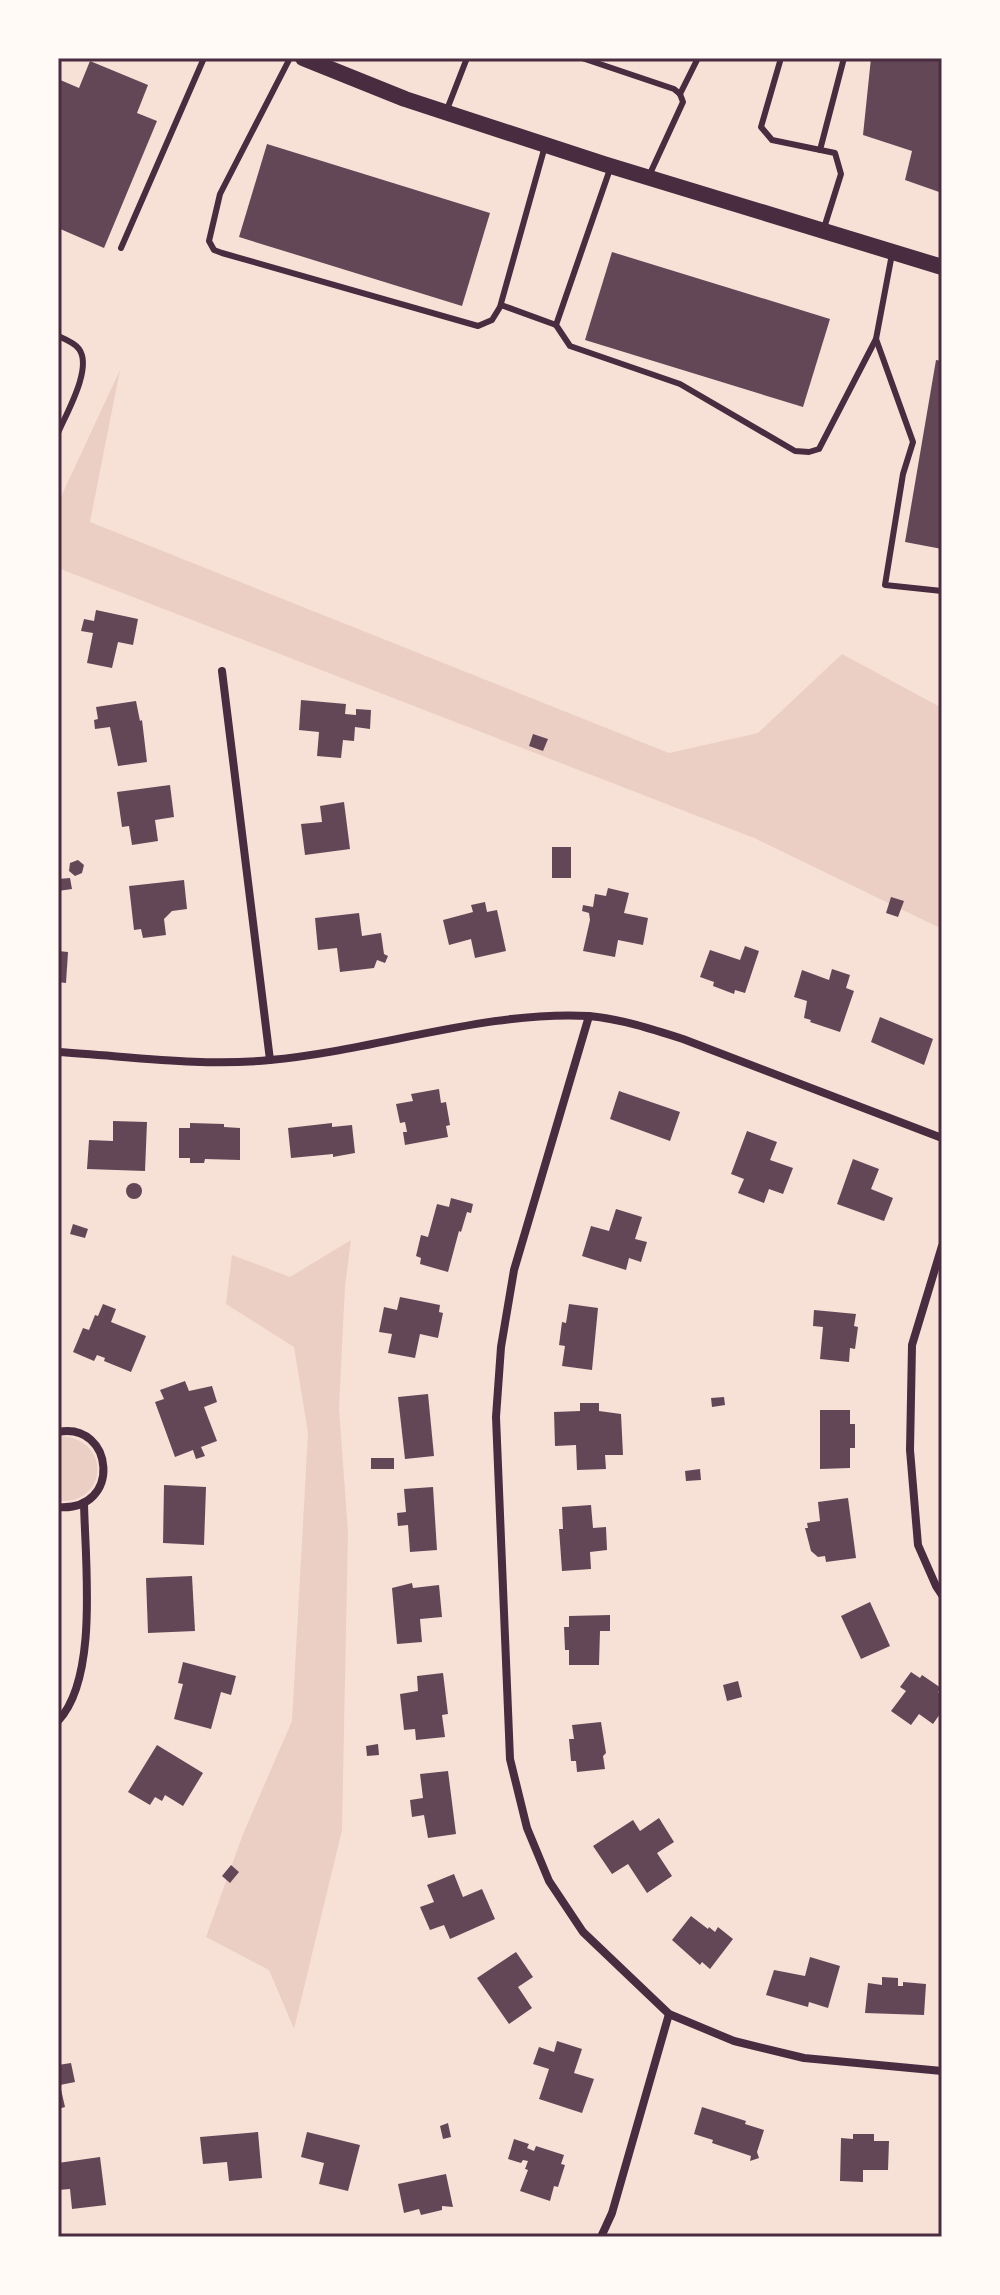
<svg xmlns="http://www.w3.org/2000/svg" width="1000" height="2295" viewBox="0 0 1000 2295" font-family="'Exo 2',sans-serif">
	<style>
		.green { fill: #ebcfc5 }
		.building { fill: #644757 }
		.lines { fill: none; stroke-linecap: round; stroke-linejoin: round }
		.service { stroke: #4a2c40; stroke-width: 6 }
		.minor { stroke: #4a2c40; stroke-width: 8 }
		.secondary { stroke: #4a2c40; stroke-width: 16 }
		.neatline { fill: none; stroke: #4a2c40; stroke-width: 3 }
	</style>
	<rect width="100%" height="100%" fill="#f7e1d7"/>
	<!-- green -->
	<g class="green">
		<polygon points="120,370 90,522 669,753 758,733 842,654 942,708 942,929 754,838 58,568 58,503"/>
		<polygon points="351,1240 345,1286 339,1408 348,1532 342,1830 294,2029 269,1970 206,1937 243,1834 292,1721 308,1433 294,1347 226,1304 232,1255 290,1277"/>
		<path d="M63 1436C113 1442 106 1505 58 1501V1437Z"/>
	</g>
	<!-- building -->
	<g class="building">
		<polygon points="871,58 942,58 942,193 905,180 912,151 863,135"/>
		<polygon points="90,61 148,85 137,113 157,121 104,248 58,228 58,79 79,88"/>
		<polygon points="267,144 490,213 462,306 239,237"/>
		<polygon points="612,252 830,319 803,407 585,340"/>
		<polygon points="936,360 942,361 942,549 905,542"/>
		<polygon points="96,610 138,619 133,645 118,642 112,668 87,663 93,633 81,631 84,619 94,621"/>
		<polygon points="301,700 346,704 345,714 356,715 356,709 371,710 370,729 355,727 354,741 343,740 341,758 317,756 319,732 299,730"/>
		<polygon points="136,701 140,721 142,720 147,762 118,766 110,727 95,729 94,720 98,719 96,707"/>
		<polygon points="533,734 548,739 543,751 529,746"/>
		<polygon points="170,785 174,817 155,820 158,841 132,845 129,826 122,827 117,792"/>
		<polygon points="344,802 350,849 305,855 301,824 322,822 320,806"/>
		<rect x="552" y="847" width="19" height="31"/>
		<polygon points="78,860 84,865 82,873 75,876 69,871 70,863"/>
		<polygon points="70,878 72,889 58,891 58,879"/>
		<polygon points="184,880 187,909 172,911 164,919 166,935 143,938 141,929 134,930 129,886"/>
		<polygon points="608,888 629,893 624,913 648,918 643,945 618,940 615,957 583,951 590,920 589,913 582,911 583,905 593,907 595,894 606,896"/>
		<polygon points="891,897 904,901 898,917 886,913"/>
		<polygon points="485,902 487,912 497,910 506,951 475,958 471,939 449,945 443,920 473,912 471,905"/>
		<polygon points="359,913 362,936 381,933 384,954 388,956 385,963 377,960 374,968 340,972 337,948 318,950 315,918"/>
		<polygon points="745,946 759,951 745,993 735,990 734,994 713,986 714,982 700,977 710,950 740,960"/>
		<polygon points="58,951 68,952 66,983 58,982"/>
		<polygon points="832,969 850,975 846,988 854,991 840,1032 810,1022 811,1020 804,1018 807,1001 794,997 802,970 829,980"/>
		<polygon points="880,1017 933,1039 924,1065 871,1042"/>
		<polygon points="439,1089 441,1103 446,1102 450,1125 446,1126 448,1137 405,1145 403,1132 407,1132 405,1122 400,1123 396,1104 413,1101 411,1094"/>
		<polygon points="619,1091 680,1112 670,1141 610,1119"/>
		<polygon points="113,1121 147,1122 145,1171 87,1169 89,1140 113,1141"/>
		<polygon points="190,1123 224,1124 224,1127 240,1128 240,1160 205,1159 204,1163 190,1163 190,1158 179,1158 179,1128 190,1128"/>
		<polygon points="332,1123 332,1127 352,1125 355,1153 333,1157 333,1154 291,1158 288,1128"/>
		<polygon points="747,1131 777,1142 770,1160 793,1168 783,1194 769,1189 764,1203 738,1193 744,1179 731,1174"/>
		<polygon points="853,1159 879,1169 871,1189 893,1198 884,1221 837,1204"/>
		<circle cx="134" cy="1191" r="8"/>
		<polygon points="451,1198 473,1204 471,1213 467,1212 461,1232 459,1231 448,1272 420,1264 421,1258 416,1256 421,1235 428,1237 437,1204 449,1207"/>
		<polygon points="616,1209 642,1217 635,1239 647,1242 641,1262 629,1258 626,1270 582,1256 591,1226 609,1231"/>
		<polygon points="73,1224 88,1229 85,1238 70,1234"/>
		<polygon points="400,1297 440,1305 439,1312 443,1313 438,1338 420,1334 415,1358 388,1353 392,1334 379,1332 384,1307 397,1310"/>
		<polygon points="103,1304 116,1309 111,1322 146,1336 131,1372 104,1361 105,1358 97,1355 94,1361 73,1352 83,1328 89,1330 95,1315 98,1316"/>
		<polygon points="569,1304 598,1308 592,1370 562,1366 565,1346 559,1345 562,1322 566,1323"/>
		<polygon points="814,1310 856,1314 854,1326 858,1327 855,1349 850,1348 849,1362 820,1359 823,1327 813,1326"/>
		<polygon points="185,1381 189,1391 212,1386 217,1402 204,1407 217,1441 201,1447 205,1456 196,1459 193,1450 175,1457 155,1402 164,1399 160,1390"/>
		<polygon points="428,1394 434,1456 405,1459 398,1397"/>
		<polygon points="724,1397 725,1405 712,1407 711,1398"/>
		<polygon points="580,1403 599,1403 599,1411 621,1414 623,1455 605,1455 606,1469 577,1470 576,1445 555,1446 554,1412 580,1411"/>
		<polygon points="820,1410 850,1410 850,1424 855,1424 855,1448 850,1448 850,1468 820,1469"/>
		<rect x="371" y="1458" width="23" height="11"/>
		<polygon points="700,1469 701,1480 686,1481 685,1471"/>
		<polygon points="164,1485 206,1487 204,1545 163,1543"/>
		<polygon points="433,1487 437,1550 410,1552 408,1525 398,1526 397,1513 406,1512 404,1489"/>
		<polygon points="848,1498 856,1558 826,1562 825,1556 818,1557 811,1551 805,1528 808,1528 807,1523 820,1521 818,1502"/>
		<polygon points="591,1505 593,1528 606,1527 607,1550 590,1552 591,1569 562,1571 559,1529 563,1529 562,1507"/>
		<polygon points="192,1576 195,1631 148,1633 146,1578"/>
		<polygon points="412,1583 413,1588 439,1585 442,1617 420,1619 422,1642 397,1644 392,1588"/>
		<polygon points="870,1602 890,1646 861,1659 841,1616"/>
		<polygon points="610,1615 610,1631 600,1631 599,1665 569,1665 569,1650 565,1650 564,1627 569,1627 569,1616"/>
		<polygon points="183,1662 236,1676 231,1695 221,1692 211,1729 174,1719 183,1684 178,1683"/>
		<polygon points="911,1672 920,1678 922,1675 941,1688 938,1692 942,1695 942,1711 933,1724 919,1714 911,1725 891,1711 906,1691 900,1687"/>
		<polygon points="443,1673 448,1714 442,1715 445,1737 416,1740 415,1729 404,1730 400,1694 418,1691 417,1676"/>
		<polygon points="738,1681 742,1697 727,1701 723,1685"/>
		<polygon points="601,1722 606,1753 603,1756 605,1769 577,1772 576,1761 571,1761 569,1739 574,1739 572,1725"/>
		<polygon points="378,1744 379,1755 367,1756 366,1746"/>
		<polygon points="157,1745 203,1773 183,1806 165,1795 162,1801 155,1797 150,1805 128,1792"/>
		<polygon points="448,1771 456,1834 428,1838 424,1815 412,1817 410,1800 423,1798 420,1774"/>
		<polygon points="659,1818 674,1842 657,1853 672,1876 647,1893 628,1864 612,1874 593,1846 633,1820 640,1831"/>
		<polygon points="231,1865 239,1872 230,1883 222,1876"/>
		<polygon points="454,1874 463,1897 482,1889 495,1919 450,1939 444,1925 430,1930 420,1907 434,1902 427,1885"/>
		<polygon points="691,1916 708,1929 709,1927 715,1932 718,1927 733,1939 710,1969 702,1962 700,1965 672,1940"/>
		<polygon points="516,1952 533,1977 518,1987 532,2008 509,2024 477,1978"/>
		<polygon points="810,1957 840,1966 828,2008 809,2002 808,2007 766,1995 774,1970 805,1976"/>
		<polygon points="882,1977 898,1978 898,1986 903,1986 903,1982 926,1984 924,2015 865,2013 868,1983 882,1985"/>
		<polygon points="557,2041 582,2049 574,2073 594,2079 582,2113 539,2099 549,2069 533,2064 539,2047 554,2052"/>
		<polygon points="71,2063 75,2082 60,2085 65,2107 58,2109 58,2065"/>
		<polygon points="702,2107 746,2121 745,2124 764,2130 757,2152 759,2158 750,2161 751,2156 712,2143 713,2140 694,2134"/>
		<polygon points="448,2123 451,2137 443,2139 440,2126"/>
		<polygon points="258,2132 262,2178 229,2181 227,2162 203,2164 200,2137"/>
		<polygon points="307,2132 360,2145 348,2191 319,2184 324,2163 301,2157"/>
		<polygon points="853,2134 874,2134 874,2141 889,2141 888,2170 863,2170 863,2182 840,2181 841,2138 853,2139"/>
		<polygon points="514,2139 529,2144 527,2148 534,2151 536,2146 564,2155 561,2164 565,2165 558,2187 554,2186 550,2201 520,2191 528,2170 525,2169 528,2161 523,2160 521,2163 508,2159"/>
		<polygon points="100,2157 106,2205 72,2209 70,2189 58,2190 58,2163"/>
		<polygon points="446,2174 453,2207 442,2206 442,2210 421,2215 419,2209 404,2213 398,2184"/>
	</g>
	<g class="lines">
		<!-- service -->
		<g class="service">
			<polyline points="290,58 220,194 209,241 214,250 222,253 478,326 492,320 500,307 545,146"/>
			<polyline points="582,58 674,89 680,94 683,102 648,178"/>
			<polyline points="781,58 761,127 772,140 835,153 841,174 824,228"/>
			<polyline points="680,94 698,58"/>
			<polyline points="446,112 467,58"/>
			<polyline points="820,150 844,58"/>
			<polyline points="610,169 556,325 570,346 680,384 795,451 809,452 819,449 876,339"/>
			<polyline points="121,248 204,58"/>
			<polyline points="892,254 876,339 913,442 903,474 885,585 942,591"/>
			<polyline points="501,305 556,325"/>
			<path d="M58 336C65 339 75 343 79 349 93 368 66 414 58 433"/>
		</g>
		<!-- minor -->
		<g class="minor">
			<polyline points="222,671 270,1060"/>
			<polyline points="589,1016 514,1270 501,1347 496,1417 510,1759 527,1828 549,1881 583,1932 669,2014 734,2041 804,2058 942,2071"/>
			<path d="M58 1052C128 1056 200 1067 270 1060 373 1051 487 1010 589 1016 621 1019 652 1029 683 1039L942 1138"/>
			<polyline points="942,1246 912,1345 910,1450 918,1545 936,1586 942,1595"/>
			<path d="M58 1432C114 1421 123 1512 58 1507"/>
			<path d="M58 1721C99 1678 85 1561 84 1503"/>
			<polyline points="601,2237 612,2213 669,2014"/>
		</g>
		<!-- secondary -->
		<polyline class="secondary" points="303,58 405,99 604,164 942,267"/>
	</g>
	<!-- border -->
	<rect width="1000" height="2295" fill="none" stroke="#fffaf5" stroke-width="120"/>
	<rect x="60" y="60" width="880" height="2175" class="neatline"/>
</svg>
